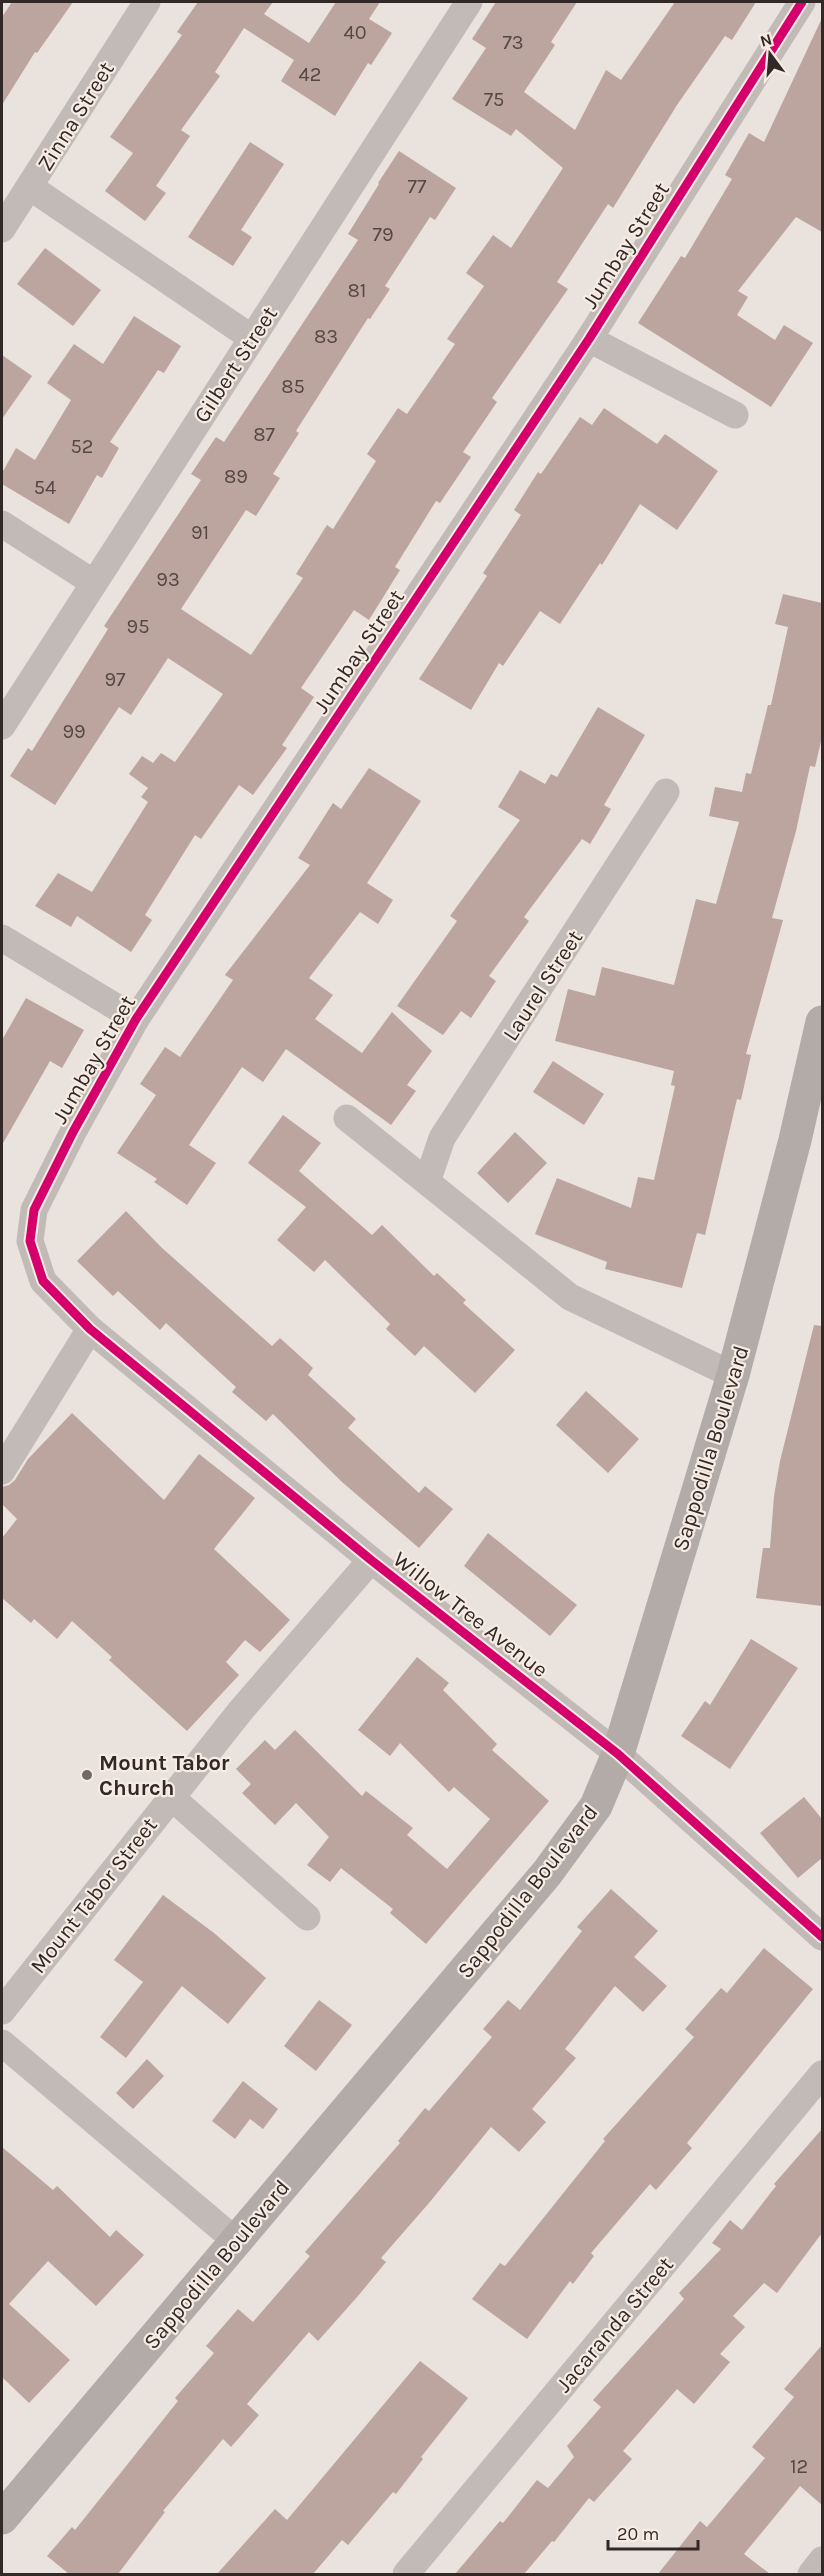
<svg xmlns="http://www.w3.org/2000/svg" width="824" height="2576" viewBox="0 0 824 2576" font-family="Karla,sans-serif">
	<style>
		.building { fill: #bca59f }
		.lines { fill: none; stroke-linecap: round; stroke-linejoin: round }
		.street { stroke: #c2bab6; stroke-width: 27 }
		.secondary { stroke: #b3aba7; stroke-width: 33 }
		.cycleway-casing { stroke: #f7ece3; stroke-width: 13 }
		.cycleway { stroke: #d6006c; stroke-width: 9 }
		.poi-dot { fill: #726965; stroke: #f7ece3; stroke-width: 2 }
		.labels { text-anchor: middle; stroke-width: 4.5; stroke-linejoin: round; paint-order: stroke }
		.number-label { font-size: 20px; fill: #544744 }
		.street-label { font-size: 22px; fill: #322825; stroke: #f7ece3 }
		.poi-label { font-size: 22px; font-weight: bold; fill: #322825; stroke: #f7ece3; text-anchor: start }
	</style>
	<rect width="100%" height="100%" fill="#e9e2dd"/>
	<!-- building -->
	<g class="building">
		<polygon points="12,2 73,2 37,53 35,52 2,105 2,17"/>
		<polygon points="198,2 273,2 264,14 309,43 336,2 380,2 369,19 392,33 371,65 368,63 335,116 281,81 294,60 244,28 215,72 220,76 181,130 190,136 156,186 166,193 145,221 105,191 133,153 110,137 182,35 177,32"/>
		<polygon points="496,2 577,2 551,42 555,45 524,92 575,130 606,70 621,80 675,2 756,2 732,40 725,36 677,105 613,208 608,204 557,282 568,289 492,398 497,402 463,452 471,457 440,503 436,501 395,567 400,570 369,620 354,610 301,688 314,697 282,745 287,748 253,795 239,785 201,839 195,835 145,915 152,920 131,952 77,916 71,927 35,906 58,873 92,892 148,802 141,797 148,788 129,774 142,756 153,763 161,753 175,762 223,694 168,658 131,715 119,707 55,805 10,776 28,748 32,751 108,629 104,626 201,480 191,474 216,437 224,442 358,240 348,234 379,184 378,183 399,151 456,188 435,220 430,217 385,286 390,289 370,319 368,318 296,431 299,433 273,474 280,478 256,516 246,510 181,609 251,655 303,578 296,574 327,525 333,529 376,461 367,454 398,408 407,414 455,344 447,339 484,286 466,273 493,235 511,248 563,168 516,129 511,136 452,99 486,48 472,39"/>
		<polygon points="822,18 822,232 796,217 738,291 748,297 737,315 775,340 784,325 813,343 771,407 638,323 681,256 685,258 732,179 725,175 749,133 764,142"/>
		<polygon points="250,142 284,164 241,230 252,237 233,266 188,237"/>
		<polygon points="45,248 101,290 73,326 17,284"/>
		<polygon points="134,316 181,346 164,373 158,370 110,442 119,448 102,478 97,475 69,524 2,484 2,473 16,448 35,460 71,400 47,383 74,344 103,364"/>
		<polygon points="2,355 32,376 2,419"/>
		<polygon points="604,408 657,444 665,434 718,471 677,530 640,504 602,565 600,563 560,624 540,611 503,666 499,663 471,710 419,679 487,576 483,573 521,515 514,510 538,472 541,474 580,417 592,425"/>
		<polygon points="783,594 822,603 822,737 815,767 810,766 796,831 772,918 783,920 746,1054 751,1055 741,1100 737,1099 705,1235 697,1233 682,1288 605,1269 607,1262 535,1234 557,1178 631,1208 638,1177 654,1180 675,1086 671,1085 674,1071 555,1041 568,989 595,996 602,967 674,985 696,899 716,904 739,822 709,816 715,787 742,792 746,773 751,774 768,705 771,705 788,627 775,624"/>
		<polygon points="598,707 645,735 604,805 611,809 590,844 582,839 524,917 529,921 489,976 496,981 471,1018 461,1011 443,1035 397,1006 457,921 450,916 520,820 498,807 520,770 545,784 551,774 557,777"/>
		<polygon points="369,768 421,801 367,883 393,900 378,924 360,912 309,978 333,995 315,1019 362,1053 392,1012 432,1051 407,1085 416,1091 391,1125 286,1049 263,1082 242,1067 189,1145 216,1163 187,1205 154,1182 157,1179 117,1153 156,1095 140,1084 165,1047 180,1057 233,980 225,975 310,865 298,858 333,803 341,809"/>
		<polygon points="26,998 84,1030 62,1068 50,1061 2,1145 2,1040"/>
		<polygon points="553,1061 604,1094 584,1125 533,1092"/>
		<polygon points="283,1115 321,1143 299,1171 372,1235 382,1225 434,1276 437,1273 466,1300 463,1303 515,1350 475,1393 424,1346 415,1356 386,1329 390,1324 325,1260 314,1272 277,1240 306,1207 248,1163"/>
		<polygon points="515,1132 547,1163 508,1203 477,1173"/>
		<polygon points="126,1211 161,1247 272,1346 280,1338 313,1368 308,1375 356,1419 348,1428 419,1493 425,1486 453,1509 419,1548 342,1482 273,1414 266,1421 232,1392 236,1387 166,1323 160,1330 118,1291 113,1296 77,1261"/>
		<polygon points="814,1325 822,1326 822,1606 756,1598 763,1548 770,1548 774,1496 780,1461"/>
		<polygon points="586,1391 639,1439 608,1473 556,1425"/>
		<polygon points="72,1413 164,1500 199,1454 255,1498 214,1549 290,1620 260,1652 245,1640 226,1662 239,1675 187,1731 109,1660 112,1657 72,1621 57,1639 34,1619 31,1623 2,1598 2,1538 17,1519 2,1504 2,1487 9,1485 15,1480 28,1459"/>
		<polygon points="488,1533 577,1605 550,1636 464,1566"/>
		<polygon points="751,1639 798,1668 730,1769 681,1736 705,1701 710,1705"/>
		<polygon points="417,1657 449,1683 443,1690 497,1744 492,1750 549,1801 426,1944 390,1913 393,1909 341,1868 330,1882 307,1865 329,1837 296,1803 275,1825 242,1793 251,1784 236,1769 265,1740 275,1750 295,1730 362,1796 366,1791 413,1828 407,1835 447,1869 490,1819 454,1787 449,1792 400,1743 390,1756 358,1730"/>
		<polygon points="804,1797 822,1819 822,1858 798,1878 760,1833"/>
		<polygon points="611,1889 658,1931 634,1957 667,1986 643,2012 615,1986 565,2049 576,2058 532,2109 546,2122 519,2152 491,2127 429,2203 381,2258 386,2262 358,2296 318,2341 309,2332 247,2404 259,2415 231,2447 223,2439 163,2511 165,2512 118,2574 69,2574 47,2556 72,2527 75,2530 178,2401 175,2398 214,2353 206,2346 238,2309 253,2322 310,2256 305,2252 400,2143 398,2141 425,2108 429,2111 492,2037 483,2029 508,2000 520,2010 582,1931 577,1927"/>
		<polygon points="163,1895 214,1933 266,1978 228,2024 182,1986 126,2058 100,2037 143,1982 114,1960"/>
		<polygon points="764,1948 813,1989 687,2143 692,2148 656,2190 650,2184 591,2253 594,2256 573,2284 570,2281 527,2339 472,2299 500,2263 505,2266 605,2141 603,2139 694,2037 685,2029 721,1988 727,1993"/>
		<polygon points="319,2000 352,2025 316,2071 284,2046"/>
		<polygon points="147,2059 164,2076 133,2109 116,2093"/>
		<polygon points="243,2081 278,2109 263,2129 250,2119 235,2139 212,2121"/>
		<polygon points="822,2129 822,2233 777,2293 764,2283 733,2316 745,2327 720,2354 730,2362 694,2404 677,2389 623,2451 632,2459 594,2502 589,2498 554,2542 552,2541 524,2574 455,2574 500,2521 503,2523 537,2480 548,2488 574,2457 567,2446 601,2407 593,2400 684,2299 679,2293 721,2249 712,2243 730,2220 742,2230 776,2186 774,2184"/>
		<polygon points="2,2147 53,2190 57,2186 110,2237 116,2230 144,2255 96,2306 48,2261 9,2304 70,2360 29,2403 2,2377"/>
		<polygon points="822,2345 822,2505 800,2486 744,2554 770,2574 658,2574 700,2521 707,2527 765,2458 752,2447 794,2397 784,2389"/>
		<polygon points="420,2361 468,2398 421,2457 423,2459 396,2494 393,2492 348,2545 342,2540 313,2574 217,2574 275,2509 287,2520"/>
	</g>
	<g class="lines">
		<!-- street -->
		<g class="street">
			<polyline points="802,2 589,339 136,1019 73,1132 34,1210 30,1241 43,1281 90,1329 371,1560 618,1754 822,1937"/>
			<polyline points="30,187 252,338"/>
			<polyline points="2,229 147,2"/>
			<polyline points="589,339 735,415"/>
			<polyline points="2,524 94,583"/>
			<polyline points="2,726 469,2"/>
			<polyline points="666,792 442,1138 427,1182 570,1297 733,1375"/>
			<polyline points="2,938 136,1019"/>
			<polyline points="347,1118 427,1182"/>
			<polyline points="2,1471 90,1329"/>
			<polyline points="171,1797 307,1917"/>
			<polyline points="2,2011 242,1709 371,1560"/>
			<polyline points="2,2043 236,2241"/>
			<polyline points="406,2574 822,2074"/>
			<polyline points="811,2574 822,2560"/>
		</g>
		<!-- secondary -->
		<polyline class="secondary" points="2,2518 547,1873 596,1806 618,1754 733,1375 795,1140 822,1022"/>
		<!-- cycleway casing -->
		<g class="cycleway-casing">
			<polyline id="cycleway" points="802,2 589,339 136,1019 73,1132 34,1210 30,1241 43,1281 90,1329 371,1560 618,1754 822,1937"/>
		</g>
		<!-- cycleway -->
		<use href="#cycleway" class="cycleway"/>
	</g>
	<!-- markers -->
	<circle class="poi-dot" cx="87" cy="1775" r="6"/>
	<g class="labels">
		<!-- number labels -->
		<g class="number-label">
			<text x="355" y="39">40</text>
			<text x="513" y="49">73</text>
			<text x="310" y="81">42</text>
			<text x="494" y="106">75</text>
			<text x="417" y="193">77</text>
			<text x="383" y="241">79</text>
			<text x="357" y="297">81</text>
			<text x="326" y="343">83</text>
			<text x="293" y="393">85</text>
			<text x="264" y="441">87</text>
			<text x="82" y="453">52</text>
			<text x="236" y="483">89</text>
			<text x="45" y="494">54</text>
			<text x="200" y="539">91</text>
			<text x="168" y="586">93</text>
			<text x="138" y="633">95</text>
			<text x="115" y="686">97</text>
			<text x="74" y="738">99</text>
			<text x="799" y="2473">12</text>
		</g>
		<!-- street labels -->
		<g class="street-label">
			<text transform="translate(75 116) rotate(-58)" y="8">Zinna Street</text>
			<text transform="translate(625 245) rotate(-58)" y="8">Jumbay Street</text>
			<text transform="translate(235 364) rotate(-57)" y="8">Gilbert Street</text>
			<text transform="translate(358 651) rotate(-56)" y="8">Jumbay Street</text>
			<text transform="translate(542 985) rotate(-57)" y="8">Laurel Street</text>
			<text transform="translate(93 1059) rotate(-60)" y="8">Jumbay Street</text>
			<text transform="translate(710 1448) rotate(-73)" y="8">Sappodilla Boulevard</text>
			<text transform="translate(471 1614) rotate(38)" y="8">Willow Tree Avenue</text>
			<text transform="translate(527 1891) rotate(-52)" y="8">Sappodilla Boulevard</text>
			<text transform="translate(93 1895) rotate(-52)" y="8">Mount Tabor Street</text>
			<text transform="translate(216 2264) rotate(-50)" y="8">Sappodilla Boulevard</text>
			<text transform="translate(614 2324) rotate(-50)" y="8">Jacaranda Street</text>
		</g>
		<!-- poi labels -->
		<g class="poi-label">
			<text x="99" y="1770">Mount Tabor<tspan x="99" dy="25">Church</tspan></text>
		</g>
	</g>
	<!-- border -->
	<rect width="824" height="2576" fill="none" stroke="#322825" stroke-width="6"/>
	<!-- north arrow -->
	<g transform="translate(770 54) rotate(344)" stroke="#f7ece3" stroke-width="4.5" paint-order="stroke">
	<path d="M0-4.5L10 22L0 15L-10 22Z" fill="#322825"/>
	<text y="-9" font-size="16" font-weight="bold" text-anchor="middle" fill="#322825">N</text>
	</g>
	<!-- scale -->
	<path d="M608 2540v9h90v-9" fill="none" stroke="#322825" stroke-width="3"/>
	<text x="617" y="2540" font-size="18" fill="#322825" stroke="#f7ece3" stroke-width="4.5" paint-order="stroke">20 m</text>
</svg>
